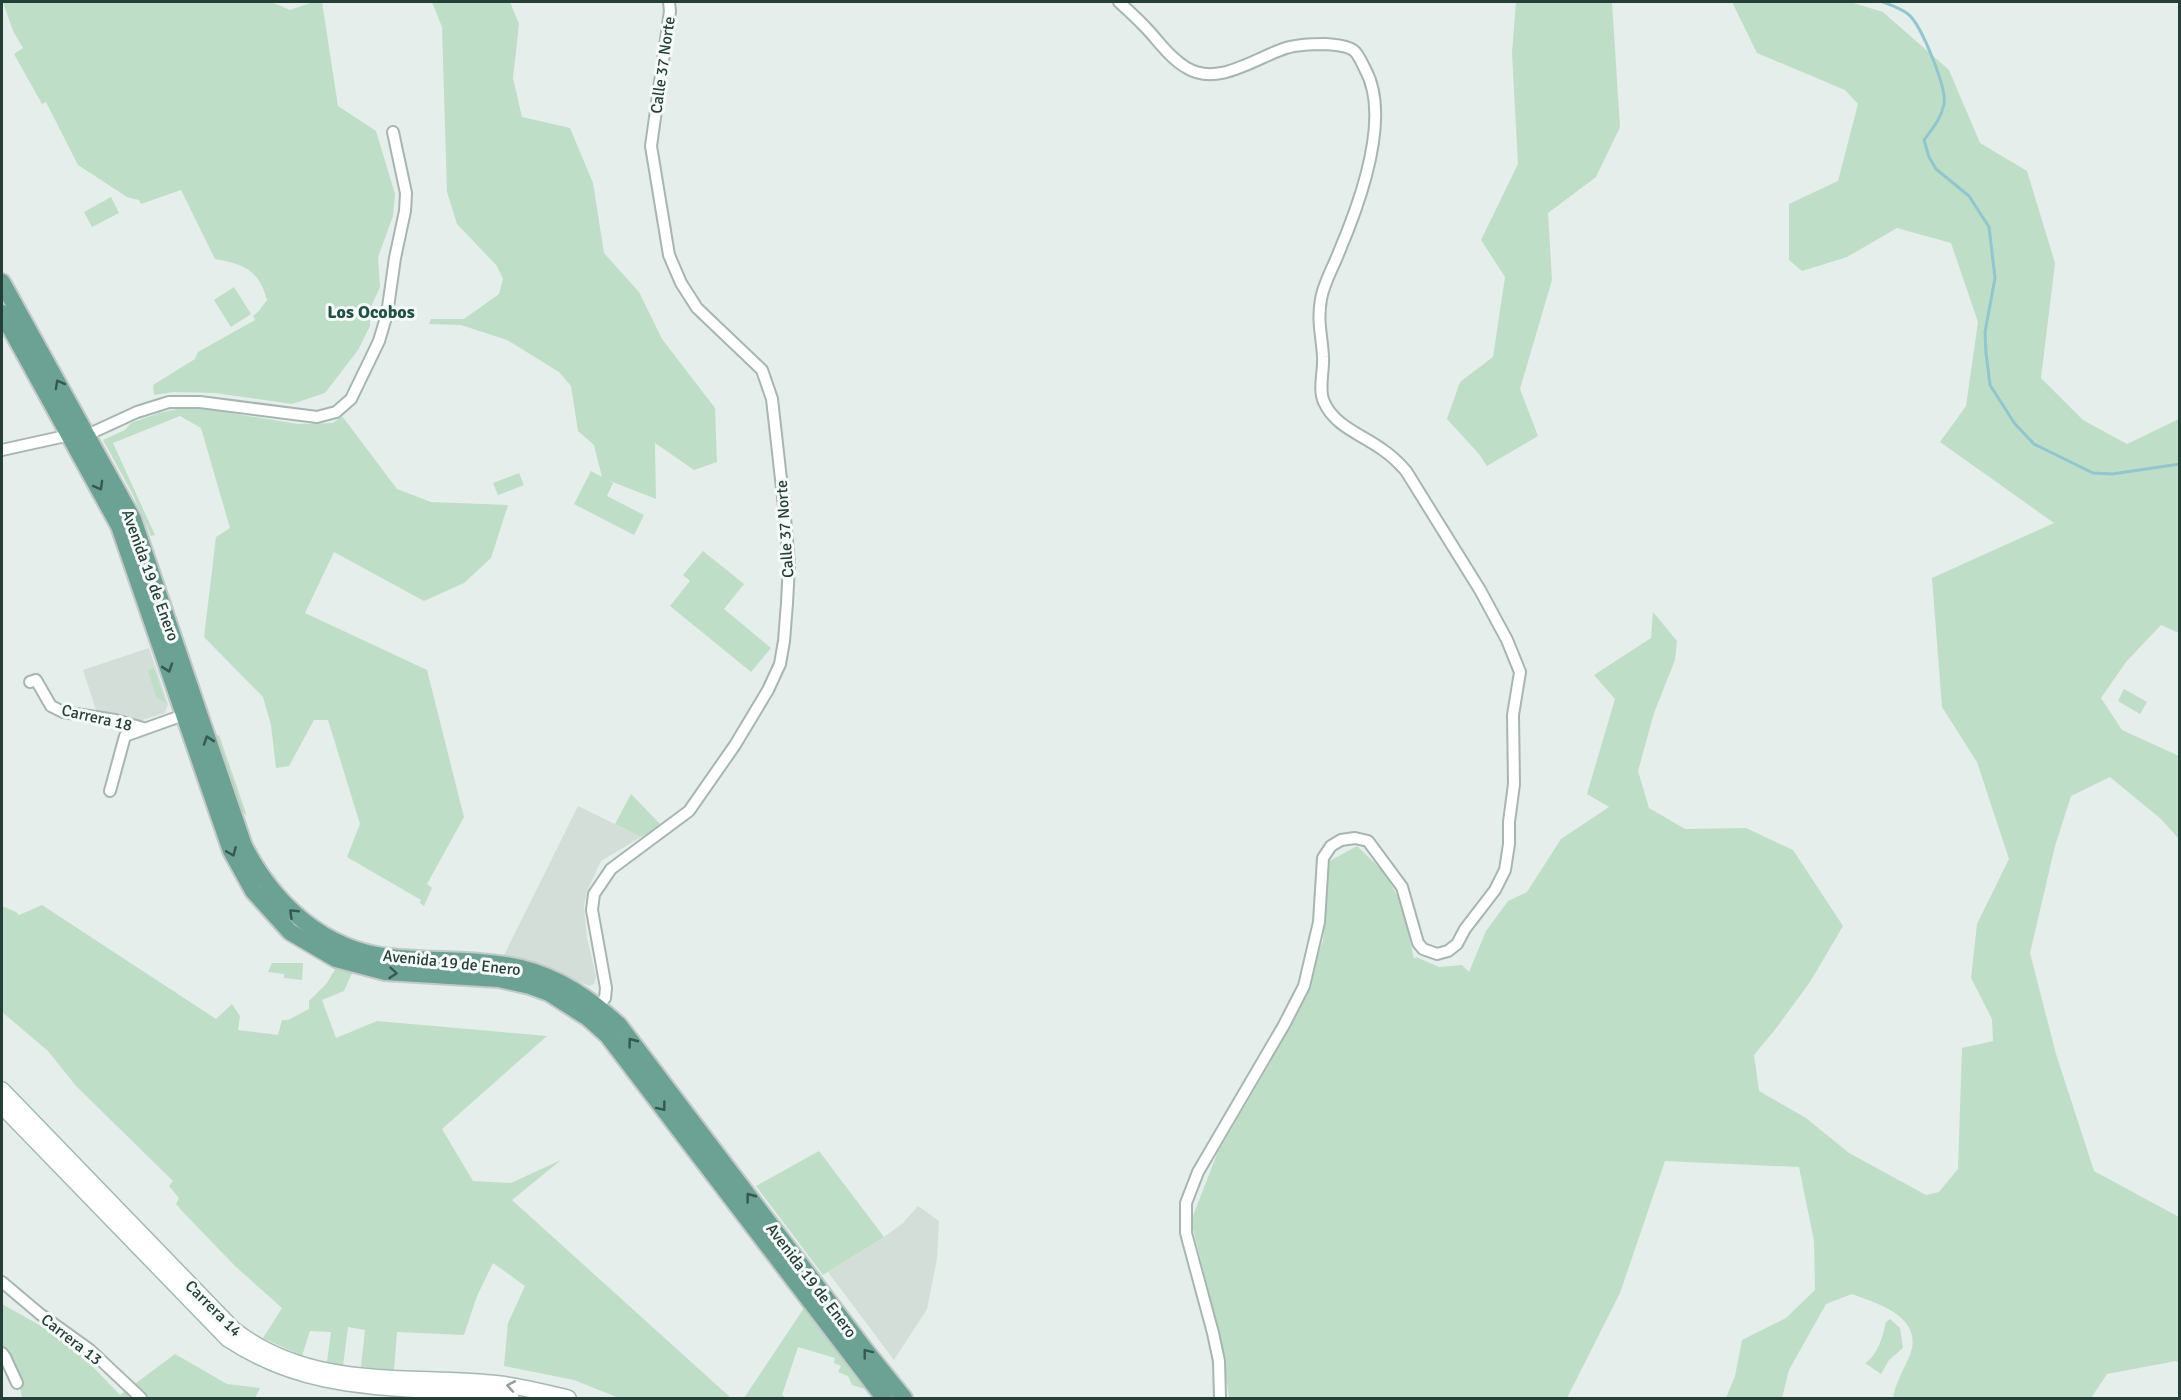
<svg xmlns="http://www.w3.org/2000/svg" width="2181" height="1400" viewBox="0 0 2181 1400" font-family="Signika,sans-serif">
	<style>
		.built { fill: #d3ded9 }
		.green { fill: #bfdec7 }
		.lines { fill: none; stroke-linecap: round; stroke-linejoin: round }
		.stream { stroke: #8fc6d0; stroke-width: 3 }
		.minor-casing { stroke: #a7b6b1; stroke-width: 14 }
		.secondary-casing { stroke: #a3b9b1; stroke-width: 18 }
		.primary-casing { stroke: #c2c9c7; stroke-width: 20 }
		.minor { stroke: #fff; stroke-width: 10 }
		.secondary { stroke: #fff; stroke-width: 15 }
		.primary { stroke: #6ba294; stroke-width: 16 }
		.oneway { stroke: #36584f }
		.oneway2 { stroke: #929f9c }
		.labels { text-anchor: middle; stroke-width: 6; stroke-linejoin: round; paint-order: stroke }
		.street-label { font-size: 16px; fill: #243f38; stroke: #f6faf8 }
		.neighbourhood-label { font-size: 18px; font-weight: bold; fill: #205145; stroke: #f6faf8 }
	</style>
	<rect width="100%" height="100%" fill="#e5eeea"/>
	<!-- built -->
	<g class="built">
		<polygon points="149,648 168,704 165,713 139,721 115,714 97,713 83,670"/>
		<polygon points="578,806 641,837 601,861 587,891 584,906 587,938 596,976 594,984 589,986 548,967 504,955"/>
		<polygon points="918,1206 939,1221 937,1259 927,1309 894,1360 828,1272 884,1237 903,1223"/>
	</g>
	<!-- green -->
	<g class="green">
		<path d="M3 2H271L290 10 313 2H322L338 106 376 131 395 194 393 216 378 257 380 287 370 309V326L358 350 325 393 292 404 215 393 174 392 154 395 153 385 195 359 198 352 255 320 253 316 258 312 267 300C259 270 244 264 215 259L181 190 141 204 139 200 127 197 78 165 46 102 42 104 14 54 23 48 13 31Z"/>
		<polygon points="432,2 510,2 519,24 513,78 522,117 570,128 593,183 604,253 639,292 662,339 715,408 717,462 694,470 655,443 656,499 610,481 613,483 607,496 644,515 634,535 574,504 591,471 602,477 594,445 578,431 571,386 559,372 507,340 461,325 429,324 431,319 464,319 499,294 503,279 497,266 457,224 447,192 442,27"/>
		<polygon points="1516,2 1612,2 1620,127 1596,177 1548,213 1552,280 1520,389 1538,436 1487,466 1479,454 1447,419 1460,382 1493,357 1505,277 1481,240 1518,164 1512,53"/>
		<path d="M1732 2H1850L1883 12 1949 70 1980 143 2027 171 2055 263 2041 378 2083 420 2127 444 2179 419V633L2161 625 2126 662 2101 698 2122 730 2179 756V839L2161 819 2110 777 2071 796 2055 846 2030 953 2056 1054 2094 1171 2179 1217V1363L2176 1361 2107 1374 2091 1398H1893C1895 1384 1904 1369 1910 1355 1924 1317 1879 1304 1852 1294L1826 1304 1789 1370 1782 1398H1726L1735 1376 1742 1340 1786 1318 1815 1290 1814 1241 1799 1167 1665 1161 1620 1293 1567 1398H1229L1221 1341 1191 1221 1217 1154 1286 1035 1323 941 1328 862 1357 846 1385 873 1402 905 1414 959 1416 957 1439 967 1462 965 1469 972 1486 931 1508 901 1527 892 1561 839 1609 807 1587 794 1615 699 1594 675 1651 638 1653 612 1677 641 1675 660 1654 713 1638 771 1649 808 1685 829 1746 828 1793 850 1843 926 1810 982 1777 1027 1754 1055 1759 1091 1806 1118 1849 1153 1926 1195 1939 1192 1958 1169 1962 1048 1993 1041 1992 1019 1971 978 1977 924 2009 859 1977 762 1942 707 1932 578 2054 523 1940 442 1966 406 1978 322 1951 243 1897 228 1847 257 1802 271 1789 260V204L1838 181 1858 104 1845 90 1757 53Z"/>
		<polygon points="111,197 119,213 92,227 84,212"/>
		<polygon points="234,287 251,314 231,327 214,300"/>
		<polygon points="200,408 298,424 333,423 342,416 397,489 431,502 508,505 491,558 464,583 424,601 334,552 305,613 427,670 464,817 427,884 432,888 424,906 420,903 421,900 347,857 360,824 328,720 314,720 289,766 276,768 271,725 263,697 204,637 216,537 230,528 201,428 180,416 113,443 155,535 151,536 132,493 103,440 125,430 131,423 159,413 177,409"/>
		<polygon points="519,473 524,485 498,495 493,483"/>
		<polygon points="703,551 744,584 724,609 771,648 751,672 670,606 690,581 683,575"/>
		<polygon points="154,668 166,703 156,697 148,671"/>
		<polygon points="2124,689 2147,702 2140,714 2118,701"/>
		<polygon points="219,735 247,816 241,810 214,737"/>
		<polygon points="631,794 661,825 641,837 615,824"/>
		<polygon points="42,905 216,1019 232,1004 240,1016 238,1030 278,1035 282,1020 288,1020 309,1009 309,1001 327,983 337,966 353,971 344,991 322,1000 336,1038 377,1021 547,1036 442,1129 473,1181 511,1183 561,1160 512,1200 731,1398 619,1398 574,1380 504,1366 508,1323 525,1286 493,1263 477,1296 464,1335 397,1332 394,1370 361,1367 365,1330 348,1327 343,1366 327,1362 331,1332 310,1331 302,1356 263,1338 282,1308 235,1266 182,1211 176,1204 179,1198 169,1186 173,1181 76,1086 48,1051 2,1012 2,906 16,912 19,915"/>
		<polygon points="272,963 303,963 302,980 284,978 284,974 268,972"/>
		<polygon points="819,1151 884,1237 823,1275 756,1186"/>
		<polygon points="2,1304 68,1341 120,1395 175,1354 227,1384 260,1388 255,1398 22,1398 16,1366 2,1349"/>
		<polygon points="804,1308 865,1389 852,1385 848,1376 838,1372 841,1366 834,1363 835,1358 798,1347 782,1395 785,1397 784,1398 744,1398"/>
		<path d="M1890 1319 1900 1328 1903 1348 1889 1360 1881 1374 1865 1363C1878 1355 1883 1336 1886 1322Z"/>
	</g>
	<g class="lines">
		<!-- stream -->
		<path class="stream" d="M1883 2C1891 5 1902 9 1908 14 1921 24 1947 88 1944 104 1941 119 1933 128 1924 140L1929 157 1936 169 1969 196 1989 227 1995 278 1985 332 1986 353 1990 385 2015 424 2034 444 2093 473 2112 474 2180 464"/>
		<!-- minor casing -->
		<g class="minor-casing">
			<g id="minor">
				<path d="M1119 2C1129 11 1139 20 1148 30 1160 43 1171 59 1187 68 1218 87 1257 57 1286 48 1299 44 1313 44 1326 44 1334 45 1346 45 1353 50 1358 53 1362 63 1365 69 1392 117 1359 205 1339 252 1333 268 1324 282 1321 299 1317 323 1322 335 1323 357 1324 371 1318 390 1324 402 1335 427 1363 435 1383 450 1392 456 1399 463 1406 471L1480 590 1507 640 1520 672 1513 715 1514 784 1509 822V844L1505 870 1495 890 1465 929 1457 944 1448 951 1437 954 1423 949 1418 943 1402 887 1368 841 1355 838 1341 840 1331 846 1323 858 1319 922 1304 986 1284 1025 1198 1172 1186 1203V1233L1213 1333 1219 1361 1220 1398"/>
				<polyline points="2,450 70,435 87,435 137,412 169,402 200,402 317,417 336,412 351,399 379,341 387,314 395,258 405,211 406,193 393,132"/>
				<polyline points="30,682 36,680 51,706 63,712 115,720 143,728"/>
				<polyline points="110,791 125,736 189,713"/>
				<polyline points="595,1011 605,998 606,988 592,910 594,894 611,869 689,811 735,745 768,690 780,664 784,641 787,603 789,564 784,506 772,399 762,370 697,308 681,283 669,255 651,146 670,11 669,2"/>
				<polyline points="2,1282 40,1314 90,1350 141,1398"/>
				<polyline points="2,1353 5,1357 17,1383"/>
			</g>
		</g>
		<!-- secondary casing -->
		<g class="secondary-casing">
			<g id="secondary">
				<path d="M2 1090 234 1330C314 1391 406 1374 500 1384 523 1387 546 1393 568 1398"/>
				<path d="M2 1106 228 1339C321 1400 407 1382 511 1398"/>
			</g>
		</g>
		<!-- primary casing -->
		<g class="primary-casing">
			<g id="primary">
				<path d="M2 282 133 519 244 846C273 903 323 950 390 957 433 962 479 958 521 968 559 977 590 999 619 1025L866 1351 904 1398"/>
				<polyline points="2,313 119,526 231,851 253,891 290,932 336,959 385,972 499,979 530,986 549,993 588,1018 607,1035 884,1398"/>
			</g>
		</g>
		<!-- minor -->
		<use href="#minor" class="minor"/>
		<!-- secondary -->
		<use href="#secondary" class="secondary"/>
		<!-- primary -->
		<use href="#primary" class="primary"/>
	</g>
	<!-- one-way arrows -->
	<defs><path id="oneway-chevron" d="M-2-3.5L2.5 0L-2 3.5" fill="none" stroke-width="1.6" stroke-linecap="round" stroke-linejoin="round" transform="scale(1.5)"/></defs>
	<g class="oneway">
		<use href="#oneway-chevron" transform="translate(59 384) rotate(-119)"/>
		<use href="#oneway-chevron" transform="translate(99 486) rotate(61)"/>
		<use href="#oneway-chevron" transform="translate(168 668) rotate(71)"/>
		<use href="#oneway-chevron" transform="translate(208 740) rotate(-109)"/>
		<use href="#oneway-chevron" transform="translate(232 852) rotate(67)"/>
		<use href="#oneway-chevron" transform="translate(293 913) rotate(-136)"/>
		<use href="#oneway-chevron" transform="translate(393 973) rotate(5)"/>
		<use href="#oneway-chevron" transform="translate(632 1042) rotate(-127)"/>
		<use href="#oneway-chevron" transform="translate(662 1107) rotate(52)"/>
		<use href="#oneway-chevron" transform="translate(750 1197) rotate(-127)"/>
		<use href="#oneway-chevron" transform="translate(867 1353) rotate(-128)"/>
	</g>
	<use class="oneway2" href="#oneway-chevron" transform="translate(511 1386) rotate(-170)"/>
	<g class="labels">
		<!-- street labels -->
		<g class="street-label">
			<text transform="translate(662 65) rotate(-82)" y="6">Calle 37 Norte</text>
			<text transform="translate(784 529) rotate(-94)" y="6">Calle 37 Norte</text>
			<text transform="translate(151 575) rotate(70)" y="6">Avenida 19 de Enero</text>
			<text transform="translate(97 717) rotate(13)" y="6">Carrera 18</text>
			<text transform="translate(452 962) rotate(6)" y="6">Avenida 19 de Enero</text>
			<text transform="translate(812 1280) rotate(53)" y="6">Avenida 19 de Enero</text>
			<text transform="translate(214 1308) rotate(45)" y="6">Carrera 14</text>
			<text transform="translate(72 1339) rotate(38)" y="6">Carrera 13</text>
		</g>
		<!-- neighbourhood labels -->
		<g class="neighbourhood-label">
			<text x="371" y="318">Los Ocobos</text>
		</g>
	</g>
	<!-- border -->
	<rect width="2181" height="1400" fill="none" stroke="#243f38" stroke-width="6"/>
</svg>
